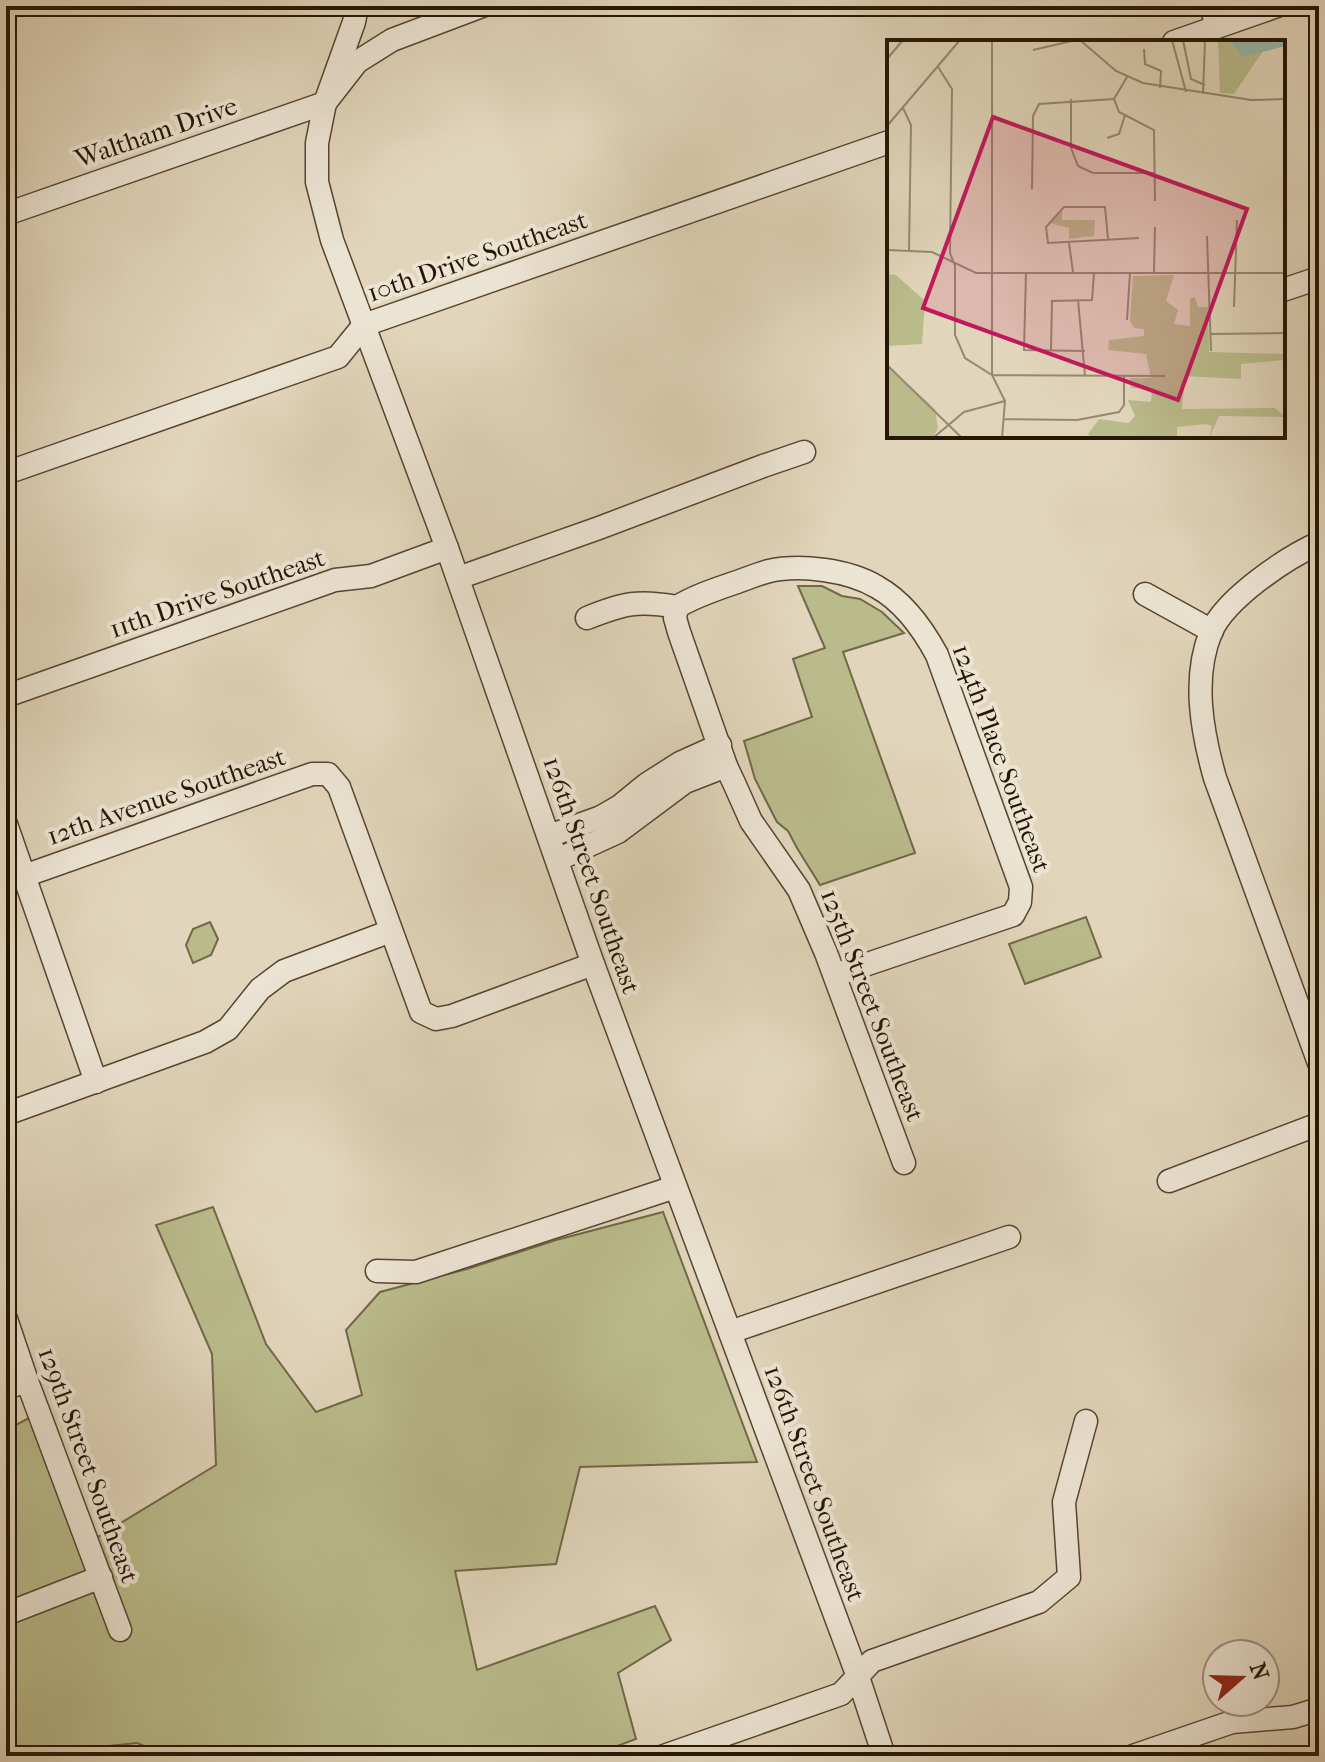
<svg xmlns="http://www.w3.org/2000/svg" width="1325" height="1762" viewBox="0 0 1325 1762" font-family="'IM FELL French Canon',serif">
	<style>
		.green { fill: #babb8b; stroke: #706847; stroke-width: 2 }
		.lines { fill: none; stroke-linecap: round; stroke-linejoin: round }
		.minor-casing { stroke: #554631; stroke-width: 25 }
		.minor { stroke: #ece4d3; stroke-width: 22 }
		.labels { text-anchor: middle; stroke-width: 8; stroke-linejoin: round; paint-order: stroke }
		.street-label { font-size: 26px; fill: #261603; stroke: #ece4d3 }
		.inset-road { fill: none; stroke: #968971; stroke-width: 2 }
		.view { fill: #c2185b; fill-opacity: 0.15; stroke: #c2185b; stroke-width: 4 }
		.inset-edge { fill: none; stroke: #261603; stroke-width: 4 }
	</style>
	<rect width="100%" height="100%" fill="#e1d5bb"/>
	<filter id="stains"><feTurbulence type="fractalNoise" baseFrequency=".0025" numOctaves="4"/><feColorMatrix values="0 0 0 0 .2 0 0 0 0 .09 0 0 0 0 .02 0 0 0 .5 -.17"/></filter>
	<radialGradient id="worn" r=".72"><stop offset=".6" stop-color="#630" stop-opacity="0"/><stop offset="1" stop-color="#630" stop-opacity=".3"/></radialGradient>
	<!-- green -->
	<g class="green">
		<polygon points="798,586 822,586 842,596 860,599 882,612 904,633 843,652 915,853 820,885 797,848 788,831 777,822 755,779 744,741 812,717 793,659 825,648"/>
		<polygon points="1086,917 1101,957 1025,984 1009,944"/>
		<polygon points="210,922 218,939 211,955 193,963 186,945 193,929"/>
		<polygon points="213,1207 266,1344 316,1412 362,1395 346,1330 380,1292 467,1269 556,1240 663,1212 757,1462 580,1467 556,1564 455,1571 477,1670 655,1606 671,1640 618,1673 636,1739 591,1756 164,1756 162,1753 137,1743 99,1747 78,1756 6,1756 6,1582 12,1579 6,1559 6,1430 31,1417 78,1549 216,1465 212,1354 156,1225"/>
	</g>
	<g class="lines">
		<!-- minor casing -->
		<g class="minor-casing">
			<g id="minor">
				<polyline points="357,6 354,22 325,103 317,143 317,182 332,240 447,548 593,964 858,1677 884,1756"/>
				<polyline points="1211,6 1217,27"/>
				<polyline points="1174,42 1277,6"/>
				<polyline points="6,214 325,103 357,62 392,40 482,6"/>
				<polyline points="1283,290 1319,278"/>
				<polyline points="6,473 338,357 364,325 889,142"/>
				<path d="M1319 543C1286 558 1226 598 1211 632 1192 678 1202 732 1215 778L1319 1063"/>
				<polyline points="458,578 599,528 763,466 804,452"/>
				<polyline points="1145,594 1212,631"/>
				<path d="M677 607C695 596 714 590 734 583 746 579 757 574 769 571 800 564 849 570 877 587 904 602 923 629 937 655L1021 887 1020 902 1013 915 835 975"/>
				<polyline points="677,607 675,618 679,632 726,766 734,783 751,821 799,890 826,953 904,1163"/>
				<path d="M587 618C624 603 638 600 677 607"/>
				<polyline points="6,696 335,580 371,576 447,548"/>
				<polyline points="6,824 96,1082"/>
				<polyline points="549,836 601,817 620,806 647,784 680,763 720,745"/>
				<polyline points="557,860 618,832 685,782 726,766"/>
				<polyline points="24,876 312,774 328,774 339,787 421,1012 436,1019 452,1016 593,964"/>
				<polyline points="6,1114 205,1042 228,1029 260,989 284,971 391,931"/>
				<polyline points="1169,1181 1319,1124"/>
				<polyline points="377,1271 416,1272 675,1187"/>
				<polyline points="6,1319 27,1381 120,1630"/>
				<polyline points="730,1332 1009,1237"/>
				<polyline points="6,1388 27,1381"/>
				<polyline points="6,1614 101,1577"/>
				<polyline points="664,1756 841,1694 872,1661 1039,1602 1069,1577 1064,1502 1086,1421"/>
				<polyline points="1133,1756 1232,1722 1293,1717 1319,1709"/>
			</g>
		</g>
		<!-- minor -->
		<use href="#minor" class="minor"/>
	</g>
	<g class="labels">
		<!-- street labels -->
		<g class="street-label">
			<text transform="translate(156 132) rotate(-19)" y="9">Waltham Drive</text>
			<text transform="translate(477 256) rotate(-19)" y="9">10th Drive Southeast</text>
			<text transform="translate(217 593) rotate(-19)" y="9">11th Drive Southeast</text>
			<text transform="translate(1002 758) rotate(70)" y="9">124th Place Southeast</text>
			<text transform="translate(166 796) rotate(-19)" y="9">12th Avenue Southeast</text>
			<text transform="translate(592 875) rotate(71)" y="9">126th Street Southeast</text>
			<text transform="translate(873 1005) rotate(69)" y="9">125th Street Southeast</text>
			<text transform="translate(89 1465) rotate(70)" y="9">129th Street Southeast</text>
			<text transform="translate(815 1483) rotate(70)" y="9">126th Street Southeast</text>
		</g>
	</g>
	<!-- overview -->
	<g transform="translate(887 40)">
		<rect width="398" height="398" fill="#e1d5bb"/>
		<path d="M331 0H341L356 17 376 11 347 54 333 53ZM175 171V180H208L207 196 182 199V188L163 183ZM0 234 9 235 38 261 35 304 0 306ZM287 235 279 261 291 270 287 284 303 286V258L308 257 311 267H321L322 312 398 314V320L354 324V339L298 336 295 369 388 368 398 377 332 376 322 398 325 386 319 384 290 387V398H206L201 394 212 379 242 383 248 376 241 360 264 362 265 349 244 348 243 338H264L259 314 221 310 222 300 257 296V289L247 288 243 281 246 236ZM0 325 48 369 51 388 46 398H0Z" fill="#babb8b"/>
		<path d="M341 0H398V6L356 17Z" fill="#95b9ab"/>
		<path class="inset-road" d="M105 0V335L118 361 115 398M193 0 229 31 256 43 364 60 398 59M285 0 299 52M296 0 304 39 318 45M257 9 258 24 274 31 273 48M146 10 189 0M0 19 16 0M51 27 65 49 63 213 68 226V295L78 318 105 335 278 336M316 54 318 0M184 59V108L191 126M227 59 232 72 267 90 268 161M227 59 240 37M16 68 24 85 22 210M0 86 73 0M220 98 232 94 238 75M191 126 206 133H268M145 149 146 76 152 64 227 59M320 196 324 311M221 199 218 167H177L159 187 161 203 252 198M182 203 186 232M0 210 45 212 89 233H398M139 232 137 310 198 311M267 232 268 187M191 260 198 336M347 267 350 180M240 280 243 233M324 294 398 293M164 310 165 261 205 260 207 233M0 325 75 398M117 379 190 380 232 372 237 365V336M46 398 77 372 118 361"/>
		<path class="view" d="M106 77 360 169 291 360 36 268Z"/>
		<rect width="398" height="398" class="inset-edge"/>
	</g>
	<!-- margin -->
	<rect width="1325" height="1762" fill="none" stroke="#e1d5bb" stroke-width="32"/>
	<rect x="8" y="8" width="1309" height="1746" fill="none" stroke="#261603" stroke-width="4"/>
	<rect x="16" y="16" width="1293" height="1730" fill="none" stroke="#261603" stroke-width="2"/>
	<!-- north arrow -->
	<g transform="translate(1241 1678) rotate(70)"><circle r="38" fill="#ece4d3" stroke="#9d9280" stroke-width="2"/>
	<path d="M0-6L14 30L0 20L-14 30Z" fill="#8f2418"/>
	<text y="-12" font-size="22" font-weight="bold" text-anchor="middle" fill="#261603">N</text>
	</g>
	<rect width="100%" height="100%" filter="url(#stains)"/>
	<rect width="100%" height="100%" fill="url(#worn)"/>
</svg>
